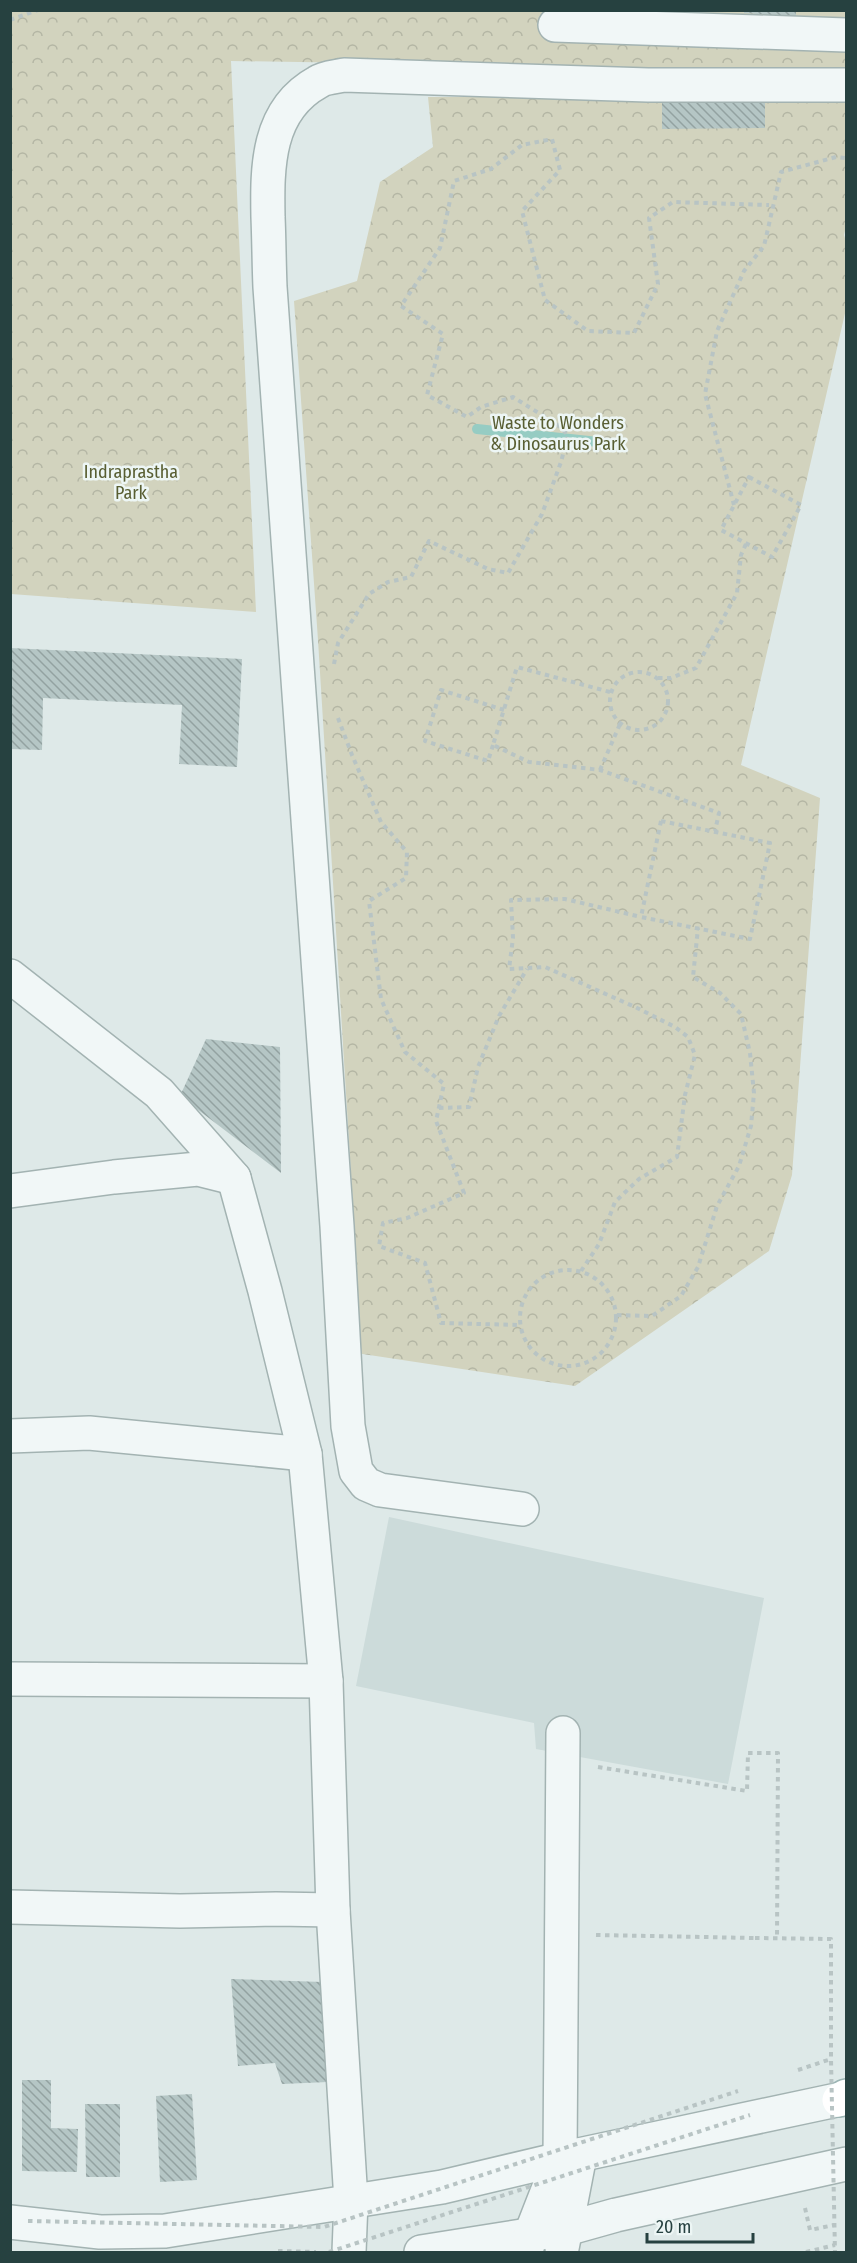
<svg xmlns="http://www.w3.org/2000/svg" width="857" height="2263" viewBox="0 0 857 2263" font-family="'Fira Sans Condensed',sans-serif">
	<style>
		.built { fill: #ccdbda }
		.park { fill: url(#park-crowns) }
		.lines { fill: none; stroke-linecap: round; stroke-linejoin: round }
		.stream { stroke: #96ccc3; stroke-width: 10 }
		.building { fill: url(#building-back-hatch) }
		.minor-casing { stroke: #a3b3b2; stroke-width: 36 }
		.major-casing { stroke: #9cb5b4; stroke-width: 36 }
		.path { stroke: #b8c4c4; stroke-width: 4; stroke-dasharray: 4.5 4.5; stroke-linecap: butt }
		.minor { stroke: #f1f7f7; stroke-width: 33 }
		.major { stroke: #fff; stroke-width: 33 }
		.path-bridge { stroke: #b8c4c4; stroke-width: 4; stroke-dasharray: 4.5 4.5; stroke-linecap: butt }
		.labels { text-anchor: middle; stroke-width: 5; stroke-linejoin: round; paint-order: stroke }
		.park-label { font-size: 18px; fill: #585e32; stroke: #edf6f5 }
	</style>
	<defs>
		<pattern id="park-crowns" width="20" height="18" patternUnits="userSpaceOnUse" patternTransform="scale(1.5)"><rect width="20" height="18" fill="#d2d3be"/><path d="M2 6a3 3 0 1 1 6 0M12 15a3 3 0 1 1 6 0" fill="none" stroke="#b4b6a4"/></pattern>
		<pattern id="building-back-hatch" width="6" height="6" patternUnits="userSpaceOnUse" patternTransform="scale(1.5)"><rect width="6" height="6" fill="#b5c6c5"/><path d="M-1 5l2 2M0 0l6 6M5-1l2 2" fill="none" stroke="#93a2a1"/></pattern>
	</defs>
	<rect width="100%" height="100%" fill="#dee9e8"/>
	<!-- built -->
	<polygon class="built" points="389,1517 764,1598 728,1784 536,1749 534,1723 356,1686"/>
	<!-- park -->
	<g class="park">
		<polygon points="10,11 846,11 846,71 231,61 256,612 11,594"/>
		<polygon points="846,93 846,227 844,235 846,241 846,309 741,765 820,798 792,1175 769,1251 575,1386 356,1353 356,1255 318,640 294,301 357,281 380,182 433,147 428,97 631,97"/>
	</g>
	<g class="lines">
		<!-- stream -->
		<polyline class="stream" points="477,429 598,442"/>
	</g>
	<!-- building -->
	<g class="building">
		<polygon points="744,10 796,10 796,17 744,13"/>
		<polygon points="765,102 765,128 662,129 662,103"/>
		<polygon points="10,648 242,659 237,767 179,764 182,705 43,698 42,750 10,749"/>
		<polygon points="206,1039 280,1047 281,1173 180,1096"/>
		<polygon points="231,1979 323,1982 328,2082 282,2084 275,2063 238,2066"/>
		<polygon points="22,2080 51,2080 51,2128 78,2129 77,2172 22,2171"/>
		<polygon points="192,2094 197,2180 160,2182 156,2096"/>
		<polygon points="85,2104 120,2104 120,2177 86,2177"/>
	</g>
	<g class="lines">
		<!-- minor casing -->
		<g class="minor-casing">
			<g id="minor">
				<polyline points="555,25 846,35"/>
				<polyline points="10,976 159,1093 234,1178 265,1291 305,1454 326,1681 333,1910 351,2201 349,2252"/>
				<polyline points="10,1191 114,1177 198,1169 234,1178"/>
				<polyline points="10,1436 89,1433 305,1454"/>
				<path d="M522 1509 380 1490 366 1484 356 1471 348 1426 337 1226 270 287C269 264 269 240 268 217 267 167 267 110 318 82 325 77 336 77 344 75L648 85H846"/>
				<polyline points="10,1679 326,1681"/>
				<polyline points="10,1907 180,1911 276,1909 333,1910"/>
				<polyline points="10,2222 100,2232 165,2231 442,2187 560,2159 846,2098"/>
				<polyline points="562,2248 580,2155"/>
				<polyline points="421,2252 566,2229 616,2215 846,2164"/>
				<polyline points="526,2252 530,2236 560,2159 563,1733"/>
			</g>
		</g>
		<!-- major casing -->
		<g class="major-casing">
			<polyline id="major" points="839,2100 846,2096"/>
		</g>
		<!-- path -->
		<g class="path">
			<polyline points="10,20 38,10"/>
			<polygon points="749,477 801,505 772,557 721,530"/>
			<polyline points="734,505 705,394 717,331 744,271 764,246 781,172 836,157 846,158"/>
			<polyline points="334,664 338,643 369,594 388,582 411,577 429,541 488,569 508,573 542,514 561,462 568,435 558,425 513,397 481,407 467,417 427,395 443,334 401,306 440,248 454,181 491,169 522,145 552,139 560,170 522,211 545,300 588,331 634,333 658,284 649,218 673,202 769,205"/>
			<circle cx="639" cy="701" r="29"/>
			<polyline points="658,678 671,678 696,668 737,593 741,555 746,544"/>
			<polyline points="610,692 517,667 493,745 529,762 600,770 719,813 715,831"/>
			<polyline points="338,718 352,755 381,822 407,852 406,878 369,901 381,999 405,1052 444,1084 436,1121 464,1193 407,1218 383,1223 379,1246 425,1263 441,1323 519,1325"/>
			<polyline points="493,745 488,761 425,741 441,690 504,710"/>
			<polyline points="600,770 620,724"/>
			<polygon points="661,821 770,843 750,939 641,917"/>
			<polyline points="439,1108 469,1107 478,1067 499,1016 527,969"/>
			<circle cx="568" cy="1318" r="48"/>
			<polyline points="581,1271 599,1244 615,1202 639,1179 677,1157 685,1095 695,1055 688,1037 675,1027 635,1007 545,967 509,969 513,938 511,900 565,899 641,917"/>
			<polyline points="617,1315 652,1316 681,1296 698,1267 717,1206 739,1166 751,1126 754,1093 750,1053 741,1014 720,993 693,977 698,928"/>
			<polyline points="598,1767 747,1791 748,1753 778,1753 777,1939"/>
			<polyline points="596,1935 755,1938"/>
			<polyline points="798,2070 831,2059"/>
			<polyline points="805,2208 810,2230 834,2225"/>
			<polyline points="278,2251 316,2252"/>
			<polyline points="806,2252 835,2245"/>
		</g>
		<!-- minor -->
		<use href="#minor" class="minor"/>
		<!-- major -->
		<use href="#major" class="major"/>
		<!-- path-bridge -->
		<g class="path-bridge">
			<polyline points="755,1938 831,1939 831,2059 835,2252"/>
			<polyline points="28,2221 324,2227 738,2091"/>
			<polyline points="329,2252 750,2115"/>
		</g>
	</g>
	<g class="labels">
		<!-- park labels -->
		<g class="park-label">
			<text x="558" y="429">Waste to Wonders<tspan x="558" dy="21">&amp; Dinosaurus Park</tspan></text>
			<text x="131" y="478">Indraprastha<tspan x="131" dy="21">Park</tspan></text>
		</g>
	</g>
	<!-- border -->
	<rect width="857" height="2263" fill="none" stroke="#264140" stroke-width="24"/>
	<!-- scale -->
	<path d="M647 2233v9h106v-9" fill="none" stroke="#264140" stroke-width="3"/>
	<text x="656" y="2233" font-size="18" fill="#264140" stroke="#edf6f5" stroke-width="4.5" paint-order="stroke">20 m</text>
</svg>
